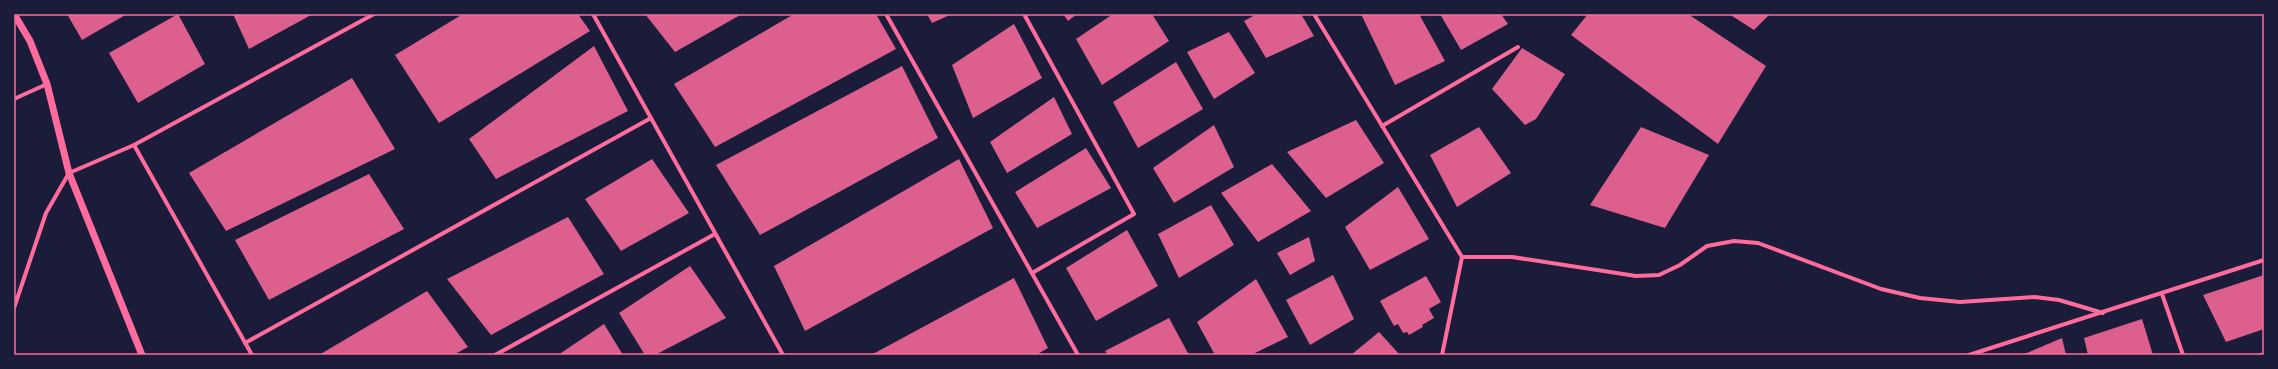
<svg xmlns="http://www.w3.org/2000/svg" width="2278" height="369" viewBox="0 0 2278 369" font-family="'Sofia Sans Condensed',sans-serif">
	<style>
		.building { fill: #dd5f8e }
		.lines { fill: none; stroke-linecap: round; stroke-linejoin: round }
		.minor { stroke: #ff6b9d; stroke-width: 4 }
		.tertiary { stroke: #ff6b9d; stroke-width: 7 }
		.neatline { fill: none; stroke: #ff6b9d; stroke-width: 1.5 }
	</style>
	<rect width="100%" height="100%" fill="#1b1b3a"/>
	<!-- building -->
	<g class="building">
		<polygon points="67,14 127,14 82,40"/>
		<polygon points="178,14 205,64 138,103 109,53"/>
		<polygon points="233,14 313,14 249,49"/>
		<polygon points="463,14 578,14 590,31 439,123 395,55"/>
		<polygon points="645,14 742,14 675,52"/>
		<polygon points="794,14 876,14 896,49 715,147 674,84"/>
		<polygon points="927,14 952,14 932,23"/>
		<polygon points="1063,14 1077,14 1068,21"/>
		<polygon points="1113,14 1152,14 1169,41 1102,85 1076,39"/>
		<polygon points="1257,14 1301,14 1314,36 1266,58 1244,21"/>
		<polygon points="1361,14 1419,14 1445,61 1395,85"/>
		<polygon points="1440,14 1501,14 1508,24 1461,50"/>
		<polygon points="1588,14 1688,14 1766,66 1718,144 1571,35"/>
		<polygon points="1729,14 1770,14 1754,30"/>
		<polygon points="1014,24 1042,78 973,118 952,65"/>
		<polygon points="1229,32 1255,73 1214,99 1187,52"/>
		<polygon points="594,46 628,111 496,179 469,139"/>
		<polygon points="1522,48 1565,74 1536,119 1525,125 1492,89"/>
		<polygon points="1176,62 1203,109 1138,148 1113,102"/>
		<polygon points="902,66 938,138 760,235 716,165"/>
		<polygon points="352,78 395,149 226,231 189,173"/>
		<polygon points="1054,97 1072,134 1007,173 990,142"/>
		<polygon points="1356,120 1384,163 1326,198 1287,152"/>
		<polygon points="1214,125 1234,167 1174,203 1153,168"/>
		<polygon points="1479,127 1511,173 1457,207 1430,155"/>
		<polygon points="1641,127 1709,155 1665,228 1590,205"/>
		<polygon points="1086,148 1111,188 1037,228 1015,192"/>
		<polygon points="652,159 689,213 621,251 585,199"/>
		<polygon points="959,159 993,228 805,331 774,266"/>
		<polygon points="1272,164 1311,211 1258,242 1221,193"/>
		<polygon points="369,174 404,229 269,300 235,240"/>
		<polygon points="1398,187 1429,239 1370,270 1345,227"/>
		<polygon points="1211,205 1234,245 1179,278 1158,234"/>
		<polygon points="568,217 604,274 491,335 447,279"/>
		<polygon points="1127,230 1158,286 1096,321 1066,268"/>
		<polygon points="1309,237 1315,261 1290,275 1277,253"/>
		<polygon points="690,266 726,318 655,355 645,355 619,313"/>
		<polygon points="1333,275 1354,319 1310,345 1286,300"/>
		<polygon points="2264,275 2264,329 2226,342 2203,295"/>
		<polygon points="1426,276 1441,302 1429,309 1434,318 1422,325 1423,327 1409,335 1407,332 1403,333 1398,324 1394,326 1380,301"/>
		<polygon points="1014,278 1048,348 1036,355 871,355"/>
		<polygon points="1256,279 1288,337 1251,355 1215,355 1197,322"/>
		<polygon points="427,291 468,347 453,355 319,355"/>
		<polygon points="1169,318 1189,355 1108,355 1105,351"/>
		<polygon points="2142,319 2153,355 2088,355 2084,338"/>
		<polygon points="604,324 623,355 558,355"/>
		<polygon points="1379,332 1400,355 1351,355"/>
		<polygon points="2062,338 2066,355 2022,355"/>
		<polygon points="2264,352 2264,355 2254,355"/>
	</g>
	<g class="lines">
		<!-- minor -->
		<g class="minor">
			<polyline points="593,14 783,355"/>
			<polyline points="886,14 1078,355"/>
			<polyline points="1024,14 1134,214 1032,273"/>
			<polyline points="1314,14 1462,257 1442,355"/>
			<polyline points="14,99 47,84"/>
			<polyline points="1382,126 1518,47"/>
			<polyline points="134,145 252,355"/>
			<polyline points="1462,257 1512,257 1636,276 1659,275 1680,265 1707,246 1734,241 1758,243 1881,289 1920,298 1960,302 2035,297 2059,300 2103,313"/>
			<polyline points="2162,294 2183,355"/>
			<polyline points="14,308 46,213 69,173 134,145 374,14"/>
			<polyline points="245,343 651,118"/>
			<polyline points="495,355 715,234"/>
			<polyline points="1969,355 2264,260"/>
		</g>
		<!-- tertiary -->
		<polyline class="tertiary" points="14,14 30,41 47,84 69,173 142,355"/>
	</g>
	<!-- border -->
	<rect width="2278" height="369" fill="none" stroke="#1b1b3a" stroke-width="30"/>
	<rect x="15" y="15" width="2248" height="339" class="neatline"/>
</svg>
